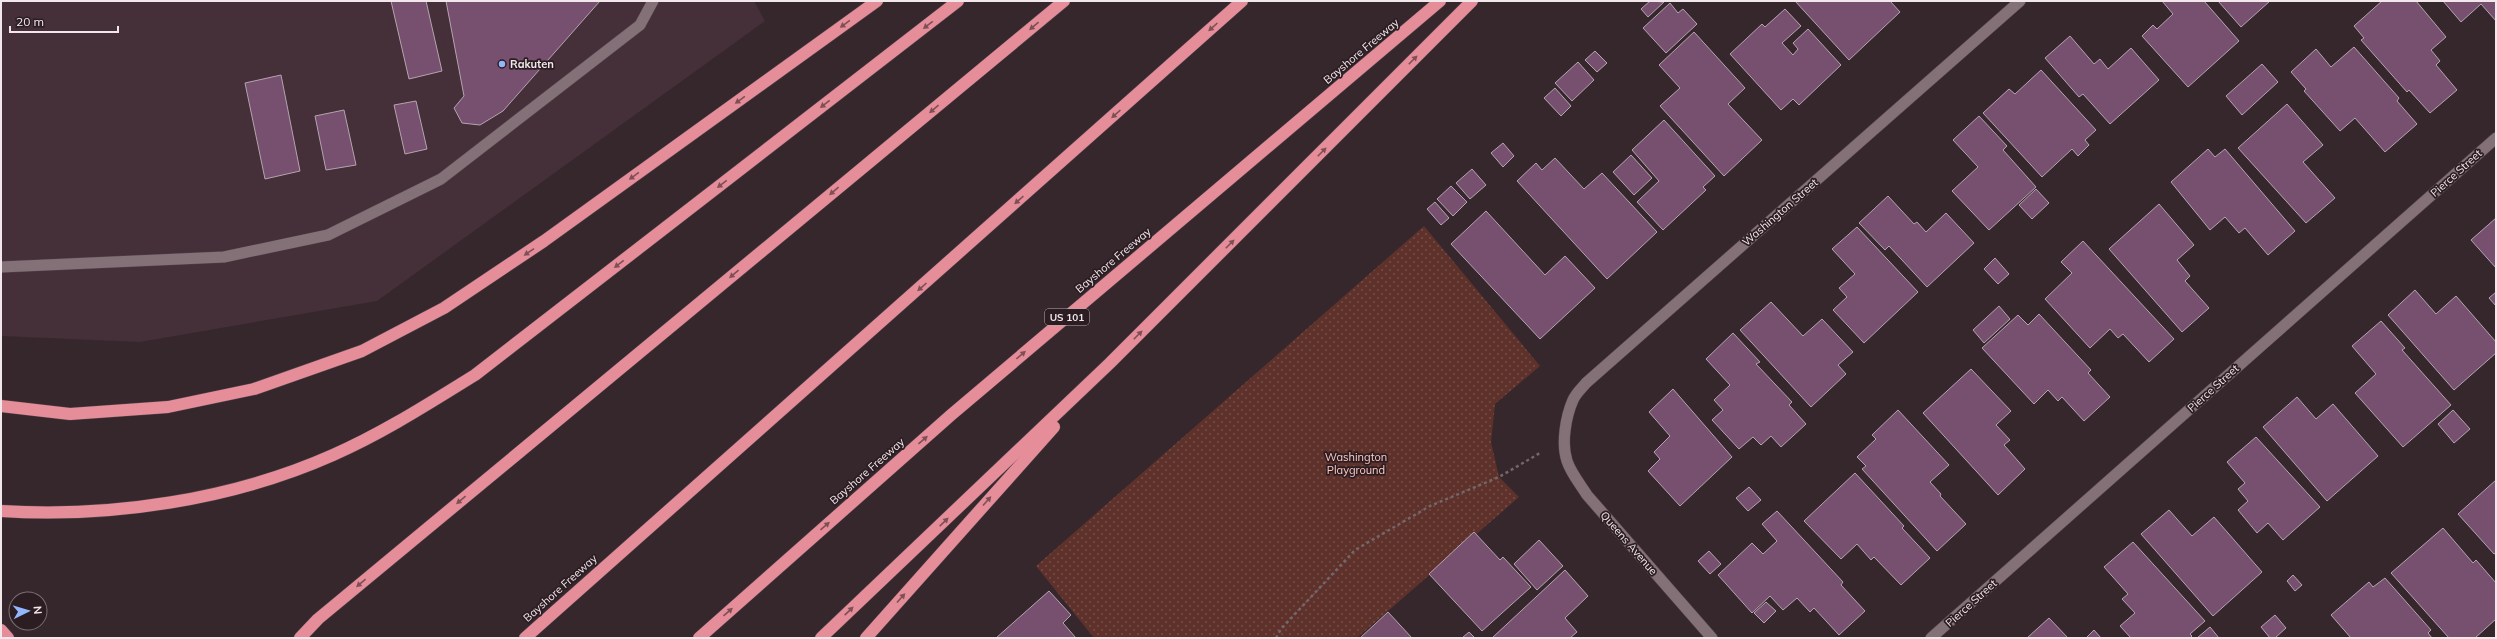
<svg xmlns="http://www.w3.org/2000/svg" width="2497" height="639" viewBox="0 0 2497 639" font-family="Mulish,sans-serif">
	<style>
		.built { fill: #452f38 }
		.park { fill: url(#park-dots) }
		.building { fill: #78506f; stroke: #b4a4b0 }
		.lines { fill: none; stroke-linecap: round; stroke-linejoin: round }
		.service-casing { stroke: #504349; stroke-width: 12 }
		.minor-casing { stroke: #504349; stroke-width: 12 }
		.motorway-casing { stroke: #504349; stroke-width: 13 }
		.path { stroke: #74676c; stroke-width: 2.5; stroke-dasharray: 3 3; stroke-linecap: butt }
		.service { stroke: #847178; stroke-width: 11 }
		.minor { stroke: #847178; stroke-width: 11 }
		.motorway { stroke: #e58d99; stroke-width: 12 }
		.oneway { fill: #7f4f58 }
		.poi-dot { fill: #92b7fd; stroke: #2c1d23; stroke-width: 1.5 }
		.labels { text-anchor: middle; stroke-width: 3.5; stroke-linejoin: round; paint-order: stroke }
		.shield { fill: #2c1d23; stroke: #b7abb0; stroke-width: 1 }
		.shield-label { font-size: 10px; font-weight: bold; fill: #f2e8ec }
		.street-label { font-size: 11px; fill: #f2e8ec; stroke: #2c1d23 }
		.poi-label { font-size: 11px; font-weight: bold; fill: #f2e8ec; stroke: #2c1d23; text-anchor: start }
		.park-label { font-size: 11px; fill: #ffcbc3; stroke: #2c1d23 }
	</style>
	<defs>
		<pattern id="park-dots" width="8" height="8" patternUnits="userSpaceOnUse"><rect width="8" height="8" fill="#5e312b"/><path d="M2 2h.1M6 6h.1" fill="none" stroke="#764f4a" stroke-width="1.8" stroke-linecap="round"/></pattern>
	</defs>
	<rect width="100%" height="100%" fill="#36272d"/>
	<!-- built -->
	<polygon class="built" points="1,1 754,1 765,21 377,301 140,342 1,336"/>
	<!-- park -->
	<polygon class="park" points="1424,226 1540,366 1495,404 1491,442 1499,477 1519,497 1357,638 1094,638 1036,566"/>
	<!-- building -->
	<g class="building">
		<polygon points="391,1 426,1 442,71 409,79"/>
		<polygon points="446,1 600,1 503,111 480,125 462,123 454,108 464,96"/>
		<polygon points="1650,1 1664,2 1648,17 1641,9"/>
		<polygon points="1795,1 1890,1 1900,12 1849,60"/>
		<polygon points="2162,1 2204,1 2239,41 2188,87 2142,36 2153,25 2157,29 2173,14"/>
		<polygon points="2218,1 2270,1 2241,27"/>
		<polygon points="2382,1 2416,1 2446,37 2431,50 2440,61 2436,65 2457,90 2430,113 2409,90 2407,92 2361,40 2364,38 2354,26"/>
		<polygon points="2443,1 2496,1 2496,21 2481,4 2461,22"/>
		<polygon points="1670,3 1678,13 1683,9 1697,24 1666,53 1643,28"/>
		<polygon points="1785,9 1801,26 1782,43 1793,55 1798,49 1793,43 1808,29 1841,65 1799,105 1793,99 1781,110 1730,54 1762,24 1765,27"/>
		<polygon points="1694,32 1745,88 1728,104 1762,140 1724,176 1660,106 1680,88 1659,65"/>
		<polygon points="2070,36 2094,64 2100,59 2108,69 2131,48 2159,80 2110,124 2083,94 2079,97 2045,58"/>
		<polygon points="2354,47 2399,98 2397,101 2417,124 2385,152 2355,118 2340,131 2304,91 2306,89 2291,72 2316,49 2331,67"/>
		<polygon points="1595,51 1607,63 1597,72 1585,60"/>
		<polygon points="1578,62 1594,80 1572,101 1555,83"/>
		<polygon points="2262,64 2278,82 2242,115 2226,96"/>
		<polygon points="2041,70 2096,130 2085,140 2089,145 2078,156 2072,149 2042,177 1983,113 2009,89 2015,94"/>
		<polygon points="281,75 300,171 265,179 245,83"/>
		<polygon points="1555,88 1571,106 1561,116 1544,98"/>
		<polygon points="416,101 427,149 405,154 394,105"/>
		<polygon points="2287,104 2323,145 2303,162 2335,198 2306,223 2238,148"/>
		<polygon points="344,110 356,165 326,170 315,116"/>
		<polygon points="1979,116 2007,146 2003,150 2036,187 1989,230 1952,191 1978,167 1953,140"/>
		<polygon points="1664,120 1715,176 1703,187 1706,190 1663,230 1637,202 1659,181 1632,150"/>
		<polygon points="1503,143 1514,156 1503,167 1491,153"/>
		<polygon points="2208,149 2215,157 2225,149 2295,231 2268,255 2245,228 2239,233 2225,217 2210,230 2171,182"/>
		<polygon points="1631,155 1652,178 1634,195 1613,172"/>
		<polygon points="1555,158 1584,189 1602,173 1657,232 1607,279 1517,181 1536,163 1542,170"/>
		<polygon points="1472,169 1486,185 1470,199 1456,183"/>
		<polygon points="1451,186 1467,202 1453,216 1437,199"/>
		<polygon points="2036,189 2049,203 2032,219 2019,205"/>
		<polygon points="1888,196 1914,224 1917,222 1926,232 1946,213 1974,243 1927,287 1889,246 1885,250 1859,223"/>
		<polygon points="1435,202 1449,218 1441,225 1427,209"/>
		<polygon points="2159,204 2194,245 2177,260 2190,276 2185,281 2209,308 2182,332 2109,249"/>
		<polygon points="1486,211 1545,275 1565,256 1595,288 1540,339 1451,244"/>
		<polygon points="2496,218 2496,268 2471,240"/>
		<polygon points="1857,227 1918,292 1864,343 1833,310 1847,297 1839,288 1855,274 1832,249"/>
		<polygon points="2083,241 2174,339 2149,362 2123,334 2118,338 2110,329 2090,348 2045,299 2072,273 2061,262"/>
		<polygon points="1995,258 2009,274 1998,284 1984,269"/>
		<polygon points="2415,290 2436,314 2456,296 2496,342 2496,353 2454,390 2388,315"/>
		<polygon points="2496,292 2496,306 2489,298"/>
		<polygon points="1771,302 1803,336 1822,319 1853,352 1838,365 1846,374 1811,407 1740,330"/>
		<polygon points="1999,306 2010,319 1984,343 1973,330"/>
		<polygon points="2039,314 2091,370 2088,373 2110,397 2084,421 2062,397 2058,401 2048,390 2034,404 1982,348 2018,315 2028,325"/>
		<polygon points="2381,321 2405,348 2402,350 2451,405 2403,447 2355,393 2376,374 2352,346"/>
		<polygon points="1733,333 1760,362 1756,364 1792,402 1789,405 1806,424 1781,447 1771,436 1761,445 1753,437 1739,449 1712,420 1723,410 1714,400 1730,385 1706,359"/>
		<polygon points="1971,369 2011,411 1996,425 2010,440 2004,445 2025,469 1998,495 1923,413"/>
		<polygon points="1673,389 1732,457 1680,506 1648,471 1660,459 1654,452 1670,436 1649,412"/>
		<polygon points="2297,397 2316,419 2333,404 2378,456 2327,501 2263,427"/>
		<polygon points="1898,410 1949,465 1930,482 1941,494 1940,496 1966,524 1937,551 1862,469 1866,466 1857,457 1876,439 1872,435"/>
		<polygon points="2453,410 2470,429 2454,443 2438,424"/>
		<polygon points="2256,437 2320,507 2283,540 2268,523 2257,533 2238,510 2248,501 2238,489 2245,483 2227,462"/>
		<polygon points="1855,473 1904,526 1902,528 1930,558 1901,585 1874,557 1871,560 1857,544 1841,559 1804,521"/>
		<polygon points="2496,480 2496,553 2494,554 2458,514"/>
		<polygon points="1749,487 1761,500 1748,511 1736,498"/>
		<polygon points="2169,510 2192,536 2214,517 2262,572 2213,616 2141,534"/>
		<polygon points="1777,511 1843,582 1841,585 1865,611 1839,635 1814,608 1810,612 1797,598 1783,610 1770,596 1752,613 1718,575 1752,543 1763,554 1777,541 1762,524"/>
		<polygon points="2443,528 2473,563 2476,560 2496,583 2496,619 2475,638 2449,638 2391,573"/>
		<polygon points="1474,532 1500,560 1503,557 1531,587 1482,631 1429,574"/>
		<polygon points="1539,540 1563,566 1537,590 1514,564"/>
		<polygon points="2133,542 2205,621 2190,634 2192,636 2190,638 2131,638 2120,626 2135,613 2122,599 2128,594 2104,567"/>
		<polygon points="1709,551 1721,564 1710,574 1698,561"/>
		<polygon points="1565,570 1588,596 1565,618 1577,632 1570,638 1492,638"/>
		<polygon points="2293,575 2302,585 2295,591 2287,581"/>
		<polygon points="2385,578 2431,630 2428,633 2432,638 2351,638 2331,615 2369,582 2373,587"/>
		<polygon points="1049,591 1071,615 1063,623 1076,638 996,638"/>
		<polygon points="1766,602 1776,611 1764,623 1754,613"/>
		<polygon points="1388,612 1412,638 1360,638"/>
		<polygon points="2275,615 2286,628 2275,638 2270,638 2261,627"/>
		<polygon points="2049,618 2068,638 2027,638"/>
		<polygon points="2210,627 2219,638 2197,638"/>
		<polygon points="2094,630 2101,638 2086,638"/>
		<polygon points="1469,632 1475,638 1462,638"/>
	</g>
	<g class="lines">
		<!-- service casing -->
		<g class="service-casing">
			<polyline id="service" points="1,267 224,257 328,235 441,179 640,25 653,1"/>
		</g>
		<!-- minor casing -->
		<g class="minor-casing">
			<g id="minor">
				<path d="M1712 638 1587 495C1580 484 1571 473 1567 461 1561 443 1566 416 1573 400 1576 393 1582 388 1586 383L2020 1"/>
				<polyline points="1931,638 2496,138"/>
			</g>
		</g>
		<!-- motorway casing -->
		<g class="motorway-casing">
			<g id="motorway">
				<polyline points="1,406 70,414 168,407 254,389 362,351 444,308 544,241 877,1"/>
				<path d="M1 511C110 518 232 500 333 455 383 433 428 404 475 375L958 1"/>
				<polyline points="1,630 8,638"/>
				<polyline points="300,638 318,619 1064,1"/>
				<polyline points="525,638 1242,1"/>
				<polyline points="699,638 951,415 1440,1"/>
				<polyline points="821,638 1110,363 1472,1"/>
				<polyline points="866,638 1054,427"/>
			</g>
		</g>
		<!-- path -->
		<polyline class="path" points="1276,638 1281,629 1355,550 1430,506 1499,477 1540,453"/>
		<!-- service -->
		<use href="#service" class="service"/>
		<!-- minor -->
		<use href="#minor" class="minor"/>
		<!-- motorway -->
		<use href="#motorway" class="motorway"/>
	</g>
	<!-- one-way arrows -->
	<defs><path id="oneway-solid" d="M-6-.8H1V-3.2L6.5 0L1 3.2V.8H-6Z"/></defs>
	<g class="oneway">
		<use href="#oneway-solid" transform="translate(845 24) rotate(144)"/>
		<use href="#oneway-solid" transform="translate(928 25) rotate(142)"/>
		<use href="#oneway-solid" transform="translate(1034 26) rotate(140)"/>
		<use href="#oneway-solid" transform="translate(1213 27) rotate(138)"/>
		<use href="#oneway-solid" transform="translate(1413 60) rotate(-45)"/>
		<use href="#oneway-solid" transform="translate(740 100) rotate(144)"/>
		<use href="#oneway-solid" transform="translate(825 104) rotate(142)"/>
		<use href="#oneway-solid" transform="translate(934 109) rotate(140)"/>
		<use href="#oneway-solid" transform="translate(1116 114) rotate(138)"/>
		<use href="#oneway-solid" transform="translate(1322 152) rotate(-45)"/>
		<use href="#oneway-solid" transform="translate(634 176) rotate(144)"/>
		<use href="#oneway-solid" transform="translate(722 184) rotate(142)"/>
		<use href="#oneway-solid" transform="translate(834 191) rotate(140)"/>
		<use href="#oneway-solid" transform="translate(1019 200) rotate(138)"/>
		<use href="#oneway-solid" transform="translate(1230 244) rotate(-45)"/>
		<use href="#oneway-solid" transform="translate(529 252) rotate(146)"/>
		<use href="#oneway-solid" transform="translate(619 264) rotate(142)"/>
		<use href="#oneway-solid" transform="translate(734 274) rotate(140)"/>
		<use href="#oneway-solid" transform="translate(922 287) rotate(138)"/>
		<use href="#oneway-solid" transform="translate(1138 335) rotate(-45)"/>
		<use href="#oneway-solid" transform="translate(1021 355) rotate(-40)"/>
		<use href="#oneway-solid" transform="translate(923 440) rotate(-41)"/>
		<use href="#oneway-solid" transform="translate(461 500) rotate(140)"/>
		<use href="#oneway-solid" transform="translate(987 501) rotate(-48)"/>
		<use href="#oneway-solid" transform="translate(944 522) rotate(-44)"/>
		<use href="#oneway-solid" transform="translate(825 526) rotate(-41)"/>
		<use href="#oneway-solid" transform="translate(361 583) rotate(140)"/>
		<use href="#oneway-solid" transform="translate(901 598) rotate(-48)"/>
		<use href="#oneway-solid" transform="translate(849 611) rotate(-44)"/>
		<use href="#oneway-solid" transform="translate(728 612) rotate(-41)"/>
	</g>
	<!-- markers -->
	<circle class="poi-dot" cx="502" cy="64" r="4"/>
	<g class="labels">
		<!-- shield labels -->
		<rect class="shield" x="1045" y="309" width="44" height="16" rx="3"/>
		<g class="shield-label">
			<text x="1067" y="321">US 101</text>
		</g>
		<!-- street labels -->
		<g class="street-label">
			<text transform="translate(1361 51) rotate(-40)" y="4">Bayshore Freeway</text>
			<text transform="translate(2456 173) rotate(-42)" y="4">Pierce Street</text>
			<text transform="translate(1780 212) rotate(-41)" y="4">Washington Street</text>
			<text transform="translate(1113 260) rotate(-40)" y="4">Bayshore Freeway</text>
			<text transform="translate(2213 388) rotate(-42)" y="4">Pierce Street</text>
			<text transform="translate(867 471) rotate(-41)" y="4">Bayshore Freeway</text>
			<text transform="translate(1629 543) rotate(49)" y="4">Queens Avenue</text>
			<text transform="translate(560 588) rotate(-42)" y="4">Bayshore Freeway</text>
			<text transform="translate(1971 603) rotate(-42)" y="4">Pierce Street</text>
		</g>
		<!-- poi labels -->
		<g class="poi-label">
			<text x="510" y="68">Rakuten</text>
		</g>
		<!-- park labels -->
		<g class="park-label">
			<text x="1356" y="461">Washington<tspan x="1356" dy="13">Playground</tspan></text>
		</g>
	</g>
	<!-- border -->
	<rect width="2497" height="639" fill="none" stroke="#f2e8ec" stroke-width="4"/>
	<!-- north arrow -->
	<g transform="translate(28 611) rotate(85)"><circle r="19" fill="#2c1d23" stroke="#7b6e73"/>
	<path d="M0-3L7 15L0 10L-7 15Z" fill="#92b7fd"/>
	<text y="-6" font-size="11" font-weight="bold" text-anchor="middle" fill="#f2e8ec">N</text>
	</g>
	<!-- scale -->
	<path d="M10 26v6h108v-6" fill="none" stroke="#f2e8ec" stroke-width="2"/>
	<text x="16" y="26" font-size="12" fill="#f2e8ec" stroke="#2c1d23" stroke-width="3" paint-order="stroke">20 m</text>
</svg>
